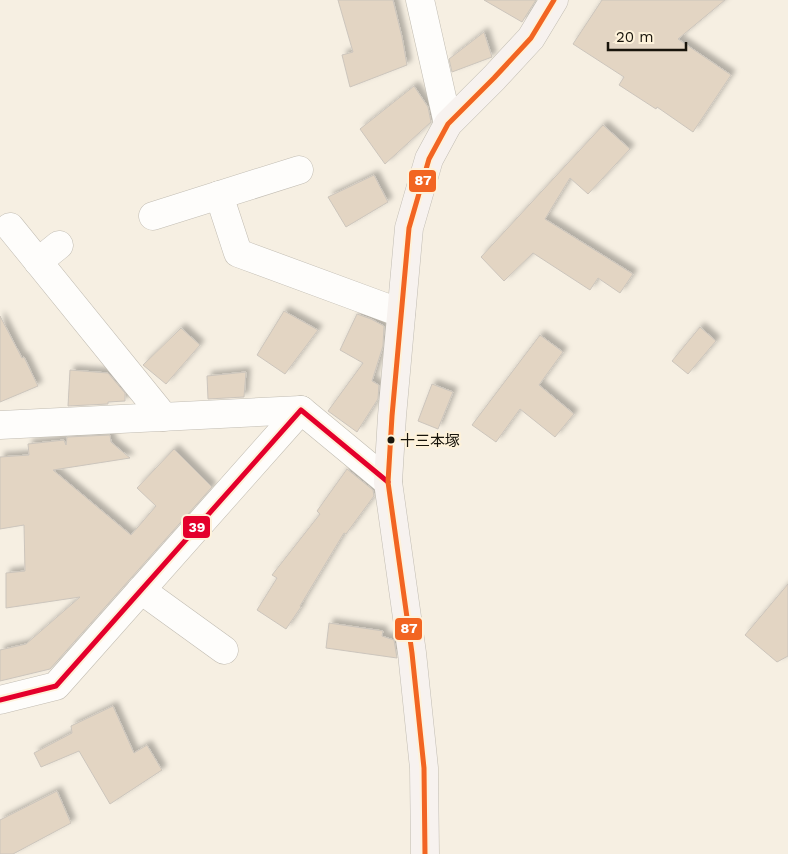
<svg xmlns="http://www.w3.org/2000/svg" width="788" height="854" viewBox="0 0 788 854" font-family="'Work Sans','Noto Sans JP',sans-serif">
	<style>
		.building { fill: #e3d5c3; stroke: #ccc5bc; filter: url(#shadow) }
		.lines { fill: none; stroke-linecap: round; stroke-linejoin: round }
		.street-casing { stroke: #c1bcb2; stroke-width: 29 }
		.secondary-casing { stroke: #c1bcb2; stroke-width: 29 }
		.street { stroke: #fefdfb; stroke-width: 28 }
		.secondary { stroke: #f7f2ef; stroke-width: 28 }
		.bus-1-casing { stroke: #fef2da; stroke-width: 9 }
		.bus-2-casing { stroke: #fef2da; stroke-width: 9 }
		.bus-1 { stroke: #e4002b; stroke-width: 5 }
		.bus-2 { stroke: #f26522; stroke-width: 5 }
		.bus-dot { fill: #18140b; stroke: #fef2da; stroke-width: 2 }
		.labels { text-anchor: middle; stroke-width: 4.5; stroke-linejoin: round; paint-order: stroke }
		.bus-label { font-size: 15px; fill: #18140b; stroke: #fef2da; text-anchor: start }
		.line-badge { stroke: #fef2da; stroke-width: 2 }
		.badge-label { font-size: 14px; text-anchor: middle; font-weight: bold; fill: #fff }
	</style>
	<defs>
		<filter id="shadow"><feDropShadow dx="4.5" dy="-4.5" stdDeviation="2.5" flood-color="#0004"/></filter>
	</defs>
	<rect width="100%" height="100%" fill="#f6efe2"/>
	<!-- building -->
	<g class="building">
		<polygon points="338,0 393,0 402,37 407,65 350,87 342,55 353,52"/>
		<polygon points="484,0 536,0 522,22"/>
		<polygon points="602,0 725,0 678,39 731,75 693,132 657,107 656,109 619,85 624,77 573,44"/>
		<polygon points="484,32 492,57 452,72 449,59"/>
		<polygon points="414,86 428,107 431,122 385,164 360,129"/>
		<polygon points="603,125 630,149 588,194 570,178 545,219 633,274 620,293 598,278 590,290 533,253 504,281 481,257"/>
		<polygon points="374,175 388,202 346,227 328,197"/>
		<polygon points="284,311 318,330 285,374 257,355"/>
		<polygon points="357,314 371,319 384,326 383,346 372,381 379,385 378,399 357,432 328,411 363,363 340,350"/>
		<polygon points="0,316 22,358 24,357 38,386 0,402"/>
		<polygon points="700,327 716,341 688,374 672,361"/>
		<polygon points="181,328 200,345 166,384 143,365"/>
		<polygon points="540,335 563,352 539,385 574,414 555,437 520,409 496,442 472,425"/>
		<polygon points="70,370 108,373 125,393 125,401 108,402 108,404 68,406"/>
		<polygon points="246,372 244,397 208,399 207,376"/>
		<polygon points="432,384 453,392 438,429 418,421"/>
		<polygon points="110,435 111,442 130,458 53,470 131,535 156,506 137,488 174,449 212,487 50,669 0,681 0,650 26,644 80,597 6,608 6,573 25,571 24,525 0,529 0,457 29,455 28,444 64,440 66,445 67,437"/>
		<polygon points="347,469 373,490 374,496 346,534 344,533 300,606 301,607 286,629 257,610 277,578 272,575 320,514 317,511"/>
		<polygon points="788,584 788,656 777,662 745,635"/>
		<polygon points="329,623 383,631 382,636 394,640 397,658 326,648"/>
		<polygon points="113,706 134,753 147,745 162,770 110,804 79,751 41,767 34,753 72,733 71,726"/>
		<polygon points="57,791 71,823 13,854 0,854 0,820"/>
	</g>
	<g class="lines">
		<!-- street casing -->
		<g class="street-casing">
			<g id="street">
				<polyline points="420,0 448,124"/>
				<polyline points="219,195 238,253 401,313"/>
				<polyline points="153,216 299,170"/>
				<polyline points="10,227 164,417"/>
				<polyline points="38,262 59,245"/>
				<polyline points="0,425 301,410"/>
				<polyline points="141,590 224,650"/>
				<polyline points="0,700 56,686 301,410 388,482"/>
			</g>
		</g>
		<!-- secondary casing -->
		<g class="secondary-casing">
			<polyline id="secondary" points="425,854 424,768 412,653 388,482 392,416 409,228 429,159 448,124 494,78 531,38 554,0"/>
		</g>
		<!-- street -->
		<use href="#street" class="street"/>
		<!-- secondary -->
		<use href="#secondary" class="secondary"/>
		<!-- bus-1 casing -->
		<g class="bus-1-casing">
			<polyline id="bus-1" points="0,700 56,686 301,410 388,482"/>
		</g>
		<!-- bus-2 casing -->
		<g class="bus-2-casing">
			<polyline id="bus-2" points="425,854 424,768 412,653 388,482 392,416 409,228 429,159 448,124 494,78 531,38 554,0"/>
		</g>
		<!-- bus-1 -->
		<use href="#bus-1" class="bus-1"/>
		<!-- bus-2 -->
		<use href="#bus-2" class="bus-2"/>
	</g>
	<!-- markers -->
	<circle class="bus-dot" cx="391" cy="440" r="4.5"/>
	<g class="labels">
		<!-- bus labels -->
		<g class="bus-label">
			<text x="400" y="446">十三本塚</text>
		</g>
	</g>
	<g class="line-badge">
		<rect x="408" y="169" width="29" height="24" rx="5" fill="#f26522"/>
		<rect x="182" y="515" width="29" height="24" rx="5" fill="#e4002b"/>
		<rect x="394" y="617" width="29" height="24" rx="5" fill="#f26522"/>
	</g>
	<g class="badge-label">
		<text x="423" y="185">87</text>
		<text x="197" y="532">39</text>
		<text x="409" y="633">87</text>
	</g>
	<!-- scale -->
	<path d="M608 42v8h78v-8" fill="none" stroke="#18140b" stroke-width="2.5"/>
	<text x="616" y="42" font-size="15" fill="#18140b" stroke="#fef2da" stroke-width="4" paint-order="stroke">20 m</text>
</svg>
